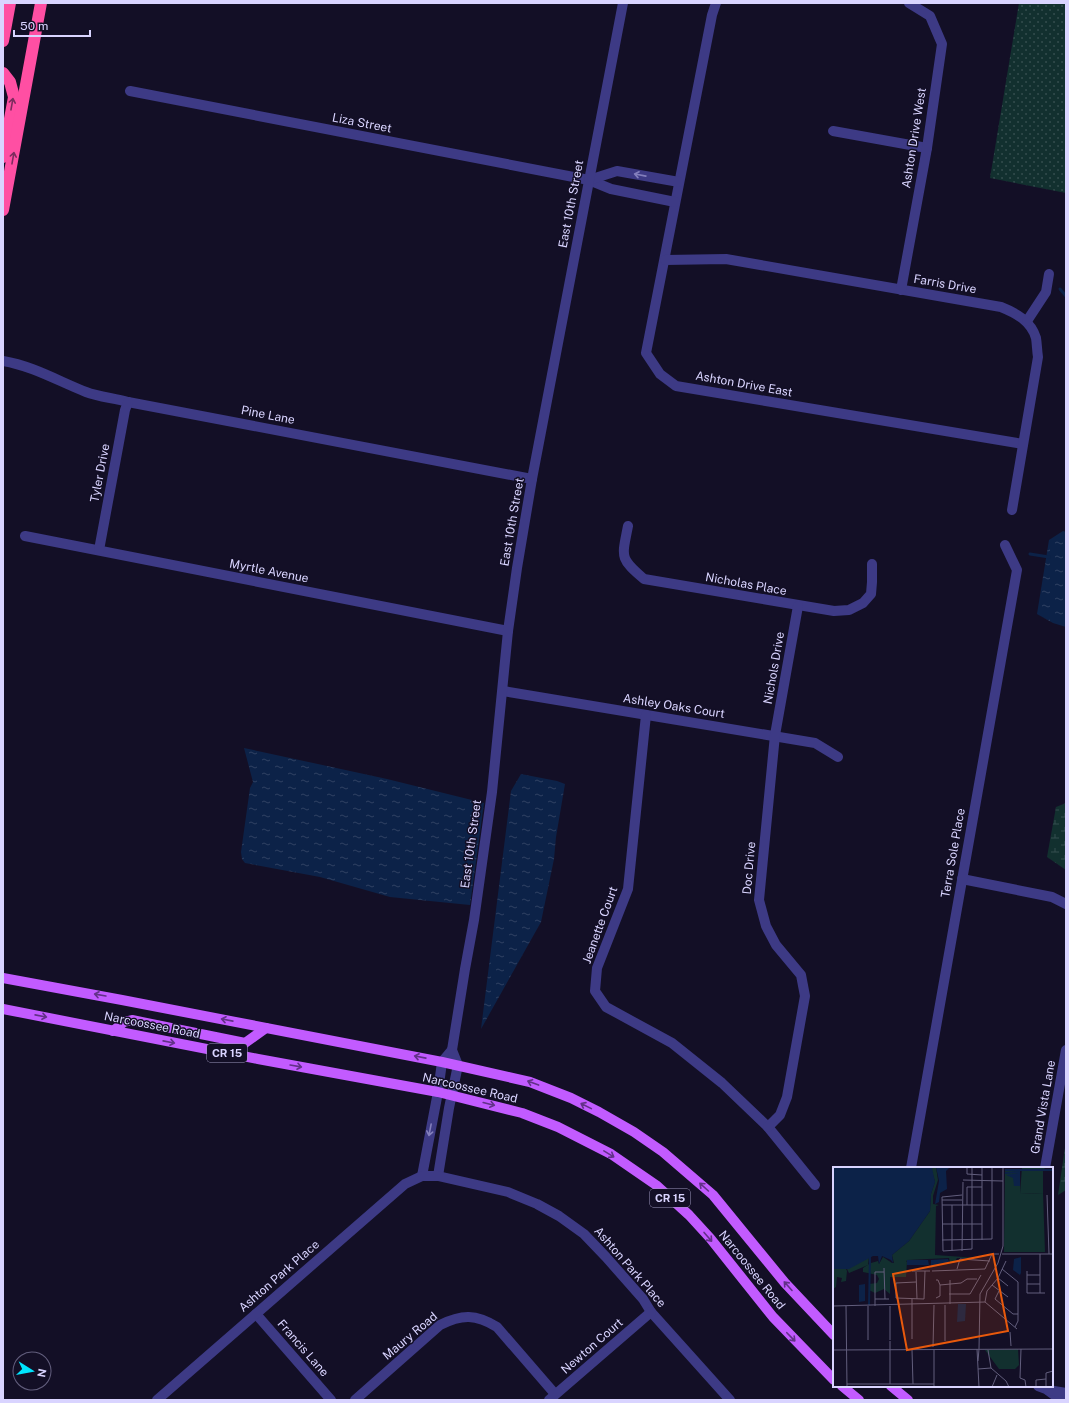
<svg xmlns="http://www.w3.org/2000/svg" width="1069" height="1403" viewBox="0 0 1069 1403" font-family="'Public Sans',sans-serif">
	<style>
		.grass { fill: url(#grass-dots) }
		.wetland { fill: url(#wetland-marsh) }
		.water { fill: url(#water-ripples) }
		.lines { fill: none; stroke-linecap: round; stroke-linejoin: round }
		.stream { stroke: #0c2248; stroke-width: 3 }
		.minor { stroke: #3d3a85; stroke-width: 10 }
		.major { stroke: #c25bff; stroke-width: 10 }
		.highway { stroke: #ff4fa3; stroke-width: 12 }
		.oneway { stroke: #7d2c5e }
		.oneway2 { stroke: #837fbc }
		.oneway3 { stroke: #623188 }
		.labels { text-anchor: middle; stroke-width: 3; stroke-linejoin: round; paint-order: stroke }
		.shield { fill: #130f26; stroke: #9e99be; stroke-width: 1 }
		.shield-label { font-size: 11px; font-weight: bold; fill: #d9d4ff }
		.street-label { font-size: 12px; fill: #d9d4ff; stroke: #130f26 }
		.inset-river { fill: none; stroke: #0c2248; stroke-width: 2 }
		.inset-road { fill: none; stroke: #625e7d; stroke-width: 1 }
		.view { fill: #e8590c; fill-opacity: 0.15; stroke: #e8590c; stroke-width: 2 }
		.inset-edge { fill: none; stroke: #d9d4ff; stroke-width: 2 }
	</style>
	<defs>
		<pattern id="grass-dots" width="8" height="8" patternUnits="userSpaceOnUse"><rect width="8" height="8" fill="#12302f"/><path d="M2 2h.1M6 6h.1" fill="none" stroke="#344d4e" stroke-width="1.8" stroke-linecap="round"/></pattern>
		<pattern id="wetland-marsh" width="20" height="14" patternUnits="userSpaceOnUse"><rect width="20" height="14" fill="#12302f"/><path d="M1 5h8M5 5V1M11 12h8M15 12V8" fill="none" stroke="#344d4e"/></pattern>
		<pattern id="water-ripples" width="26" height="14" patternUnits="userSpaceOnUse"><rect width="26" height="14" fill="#0c2248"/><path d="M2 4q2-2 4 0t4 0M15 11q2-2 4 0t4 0" fill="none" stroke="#2f4163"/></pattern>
	</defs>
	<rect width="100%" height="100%" fill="#130f26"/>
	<!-- grass -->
	<polygon class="grass" points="1019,3 1066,3 1066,193 990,178"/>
	<!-- wetland -->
	<g class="wetland">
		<polygon points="1066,803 1066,870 1047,857 1056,807"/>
		<polygon points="1066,1141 1066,1190 1058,1195"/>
	</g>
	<!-- water -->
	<g class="water">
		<polygon points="1063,531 1066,532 1066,627 1053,623 1037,614 1049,540"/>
		<polygon points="244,748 387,779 484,803 470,905 390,897 320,877 245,863 242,859 241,852 250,788 253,782"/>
		<polygon points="521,774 557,781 565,784 556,837 554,859 541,922 481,1029 511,791"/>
	</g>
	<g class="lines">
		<!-- stream -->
		<g class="stream">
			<polyline points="1060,289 1066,296"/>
			<polyline points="1030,554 1049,557"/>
		</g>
		<!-- minor -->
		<g class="minor">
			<polyline points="716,3 712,15 646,353 660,374 676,386 1023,444"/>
			<polyline points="130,91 589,180 611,189 675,202"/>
			<polyline points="833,131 927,148"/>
			<polyline points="589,180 617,171 679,182"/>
			<path d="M665 260 726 259 1001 307C1016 313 1031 321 1036 338 1037 344 1037 351 1038 357L1012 510"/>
			<polyline points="901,290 927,148 942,44 930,16 909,3"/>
			<polyline points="1027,321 1046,292 1049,274"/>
			<path d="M3 361C33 366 58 381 86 392 99 397 114 398 128 402L532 479"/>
			<path d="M628 526C622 557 619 558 644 579L834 611 849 610 863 603 871 594 872 582V564"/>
			<polyline points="25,536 508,631"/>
			<polyline points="99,550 125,410 128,402"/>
			<polyline points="503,691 815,743 838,757"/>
			<polyline points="646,715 628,889 597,968 595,991 606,1007 672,1043 722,1083 768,1127 815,1185"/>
			<polyline points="962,879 1052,897 1066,904"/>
			<polyline points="768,1127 780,1115 787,1097 805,996 801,975 776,945 766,926 759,900 775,735 798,606"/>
			<polyline points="911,1168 1017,570 1005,545"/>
			<polyline points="1045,1168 1066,1050"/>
			<polyline points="422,1176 438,1092 442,1062 452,1050"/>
			<polyline points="438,1176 449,1108 458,1065 452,1050 465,969 474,920 492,792 508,631 517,568 532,479 623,3"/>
			<polyline points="256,1314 331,1400"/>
			<polyline points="1038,1386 1046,1389 1061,1400"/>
			<polyline points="1048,1390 1066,1393"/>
			<polyline points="157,1400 405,1184 422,1176 438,1176 508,1192 537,1204 559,1216 584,1234 606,1257 643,1299 651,1312 730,1400"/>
			<path d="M355 1400 440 1325C462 1314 476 1314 497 1327L555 1394"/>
			<polyline points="549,1400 651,1312"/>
		</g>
		<!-- major -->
		<g class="major">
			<polyline points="3,978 122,1000 442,1062 530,1082 571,1098 599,1112 634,1132 663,1152 713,1195 785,1283 834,1335"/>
			<polyline points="3,1009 258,1059 438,1092 522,1113 558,1127 611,1154 656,1185 689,1215 710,1238 773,1317 834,1380"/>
			<polyline points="113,1031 124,1022 132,1020 245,1043 266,1028"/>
			<polyline points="842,1386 859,1400"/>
			<polyline points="891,1386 908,1400"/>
		</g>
		<!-- highway -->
		<g class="highway">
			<polyline points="3,41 10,3"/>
			<polyline points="3,73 10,82 14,97 3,157"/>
			<polyline points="3,210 41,3"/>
		</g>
	</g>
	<!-- one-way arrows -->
	<defs><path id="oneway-shaft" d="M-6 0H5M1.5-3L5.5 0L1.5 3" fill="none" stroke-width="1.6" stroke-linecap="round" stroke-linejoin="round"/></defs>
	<g class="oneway">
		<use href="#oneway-shaft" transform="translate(12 104) rotate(-80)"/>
		<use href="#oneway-shaft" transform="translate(13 158) rotate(-80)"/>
	</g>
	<g class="oneway2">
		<use href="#oneway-shaft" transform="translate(640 175) rotate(-169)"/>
		<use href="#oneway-shaft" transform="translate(430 1130) rotate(101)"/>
	</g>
	<g class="oneway3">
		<use href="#oneway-shaft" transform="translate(100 995) rotate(-170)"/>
		<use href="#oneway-shaft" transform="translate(41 1016) rotate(11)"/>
		<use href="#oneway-shaft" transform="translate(227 1020) rotate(-169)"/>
		<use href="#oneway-shaft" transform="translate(169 1042) rotate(11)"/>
		<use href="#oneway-shaft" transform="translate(420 1057) rotate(-169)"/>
		<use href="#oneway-shaft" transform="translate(296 1066) rotate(10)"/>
		<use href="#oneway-shaft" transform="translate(533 1083) rotate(-160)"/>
		<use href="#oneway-shaft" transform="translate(489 1104) rotate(14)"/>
		<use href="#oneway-shaft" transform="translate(586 1106) rotate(-154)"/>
		<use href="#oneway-shaft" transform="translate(609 1154) rotate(31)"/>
		<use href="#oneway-shaft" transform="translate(704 1187) rotate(-138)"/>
		<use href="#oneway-shaft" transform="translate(708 1237) rotate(49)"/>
		<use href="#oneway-shaft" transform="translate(788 1286) rotate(-132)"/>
		<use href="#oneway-shaft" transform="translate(791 1337) rotate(46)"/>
	</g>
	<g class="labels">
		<!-- shield labels -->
		<g class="shield">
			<rect x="207" y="1044" width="40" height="18" rx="3"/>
			<rect x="650" y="1189" width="40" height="18" rx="3"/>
		</g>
		<g class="shield-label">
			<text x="227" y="1057">CR 15</text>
			<text x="670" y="1202">CR 15</text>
		</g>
		<!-- street labels -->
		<g class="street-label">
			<text transform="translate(362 123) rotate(11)" y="4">Liza Street</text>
			<text transform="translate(914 138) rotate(-81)" y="4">Ashton Drive West</text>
			<text transform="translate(571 204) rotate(-79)" y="4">East 10th Street</text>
			<text transform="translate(945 284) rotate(10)" y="4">Farris Drive</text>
			<text transform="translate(744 384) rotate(10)" y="4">Ashton Drive East</text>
			<text transform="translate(268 415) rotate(11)" y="4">Pine Lane</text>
			<text transform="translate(100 473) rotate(-79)" y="4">Tyler Drive</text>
			<text transform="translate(512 522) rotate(-80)" y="4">East 10th Street</text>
			<text transform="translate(269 571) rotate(11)" y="4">Myrtle Avenue</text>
			<text transform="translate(746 584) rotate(10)" y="4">Nicholas Place</text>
			<text transform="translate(774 668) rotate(-80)" y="4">Nichols Drive</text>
			<text transform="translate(674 706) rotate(9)" y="4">Ashley Oaks Court</text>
			<text transform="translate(471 844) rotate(-82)" y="4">East 10th Street</text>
			<text transform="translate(953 853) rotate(-80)" y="4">Terra Sole Place</text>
			<text transform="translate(749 868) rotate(-85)" y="4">Doc Drive</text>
			<text transform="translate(600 925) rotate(-70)" y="4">Jeanette Court</text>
			<text transform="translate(152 1025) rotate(11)" y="4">Narcoossee Road</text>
			<text transform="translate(470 1088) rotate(13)" y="4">Narcoossee Road</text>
			<text transform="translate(1043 1107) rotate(-80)" y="4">Grand Vista Lane</text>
			<text transform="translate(630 1267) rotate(49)" y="4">Ashton Park Place</text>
			<text transform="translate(752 1270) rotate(51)" y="4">Narcoossee Road</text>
			<text transform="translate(279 1276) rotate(-41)" y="4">Ashton Park Place</text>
			<text transform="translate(410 1336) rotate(-40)" y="4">Maury Road</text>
			<text transform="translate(592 1346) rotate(-41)" y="4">Newton Court</text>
			<text transform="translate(303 1348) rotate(49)" y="4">Francis Lane</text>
		</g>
	</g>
	<!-- overview -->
	<g transform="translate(833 1167)">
		<rect width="220" height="220" fill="#130f26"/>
		<path d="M172 2 187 3V27L210 26 212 85H171ZM36 90 38 96 45 94 46 97 50 90 59 96 74 95 73 110H57V127L51 122 42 126 36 123V117L44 116 46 112 44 108 30 105V101L36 97Z" fill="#12302f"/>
		<path d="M189 0H213L210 3V26L187 27ZM185 182 186 198 182 202H166L152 183Z" fill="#12302f"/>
		<path d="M98 0H103L105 13 100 29V37L106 38 103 39 102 88 145 91H124L121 96H117L116 91 74 93 73 96H61L59 88 76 74 97 44 98 27 102 15ZM36 90 35 98 16 106 14 102ZM0 102H13L14 104 13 114 8 115 9 111 4 110 3 120 0 122Z" fill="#12302f"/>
		<path d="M0 0 99 1 102 15 98 27 97 44 76 74 59 88 60 96 58 93 49 89 46 97 45 89H40L16 102H0ZM103 0H117L113 4 114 22 107 26 106 35 102 37 106 14ZM185 6 186 19H181L180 11 173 8ZM188 90V106L187 108 180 103 181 92ZM74 93H95L96 98H74ZM98 93 115 92 116 95 98 101ZM32 117V134L26 135V118ZM125 137H133L132 154 124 155Z" fill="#0c2248"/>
		<path class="inset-river" d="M172 3H220M172 6 186 5V19M36 138 37 90"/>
		<path class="inset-road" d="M134 0V7L149 8M149 0V73M130 13 170 14M129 28 109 30 110 84 139 82V0M214 28 216 87M109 33H129M109 38H159M134 38V20H149M109 57H149M109 73 159 72V0M119 84V38M129 84 130 15M169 87H220M207 87V126M173 94 165 111 154 124 152 135 184 162M51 101 52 132M124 102 127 92 157 94M169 102 185 115V154L182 160M79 104H97M99 104 152 102 159 87H166M194 104V126H212M83 105 84 132M194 108H207M165 111 175 119M103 113H105L107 118V129L103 131M83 115 63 116V131L91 132 92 104M194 117H207M107 118 128 116 134 112H144M159 118 175 130M166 124 162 132 180 147H185M116 127H137L148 108M42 132H56M117 137V113M0 139 152 135M13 139 14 220M35 139V173M42 139V105H51M57 139V173M177 165 178 179M79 172V132M57 174V217M112 174V138M100 180 101 138M101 182V220M144 182 146 220M146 182 147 127 165 96 170 79V0M188 182 187 211 192 213 193 220M0 183 220 182M79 183 80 217M155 183 158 201 173 214 176 220M145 194 146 182M145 202 158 201M14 217H101M159 220 164 208M203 220V213L213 212M213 220V206L220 204"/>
		<path class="view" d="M160 87 175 164 74 183 60 107Z"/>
		<rect width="220" height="220" class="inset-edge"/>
	</g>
	<!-- border -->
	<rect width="1069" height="1403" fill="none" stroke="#d9d4ff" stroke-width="8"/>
	<!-- north arrow -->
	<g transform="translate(32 1371) rotate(101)"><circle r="19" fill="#130f26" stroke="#625e7d"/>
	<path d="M0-3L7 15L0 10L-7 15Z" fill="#00e5ff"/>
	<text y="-6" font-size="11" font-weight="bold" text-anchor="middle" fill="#d9d4ff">N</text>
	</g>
	<!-- scale -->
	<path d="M14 30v6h76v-6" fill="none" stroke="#d9d4ff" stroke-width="2"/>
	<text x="20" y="30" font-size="12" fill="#d9d4ff" stroke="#130f26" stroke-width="3" paint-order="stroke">50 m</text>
</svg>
